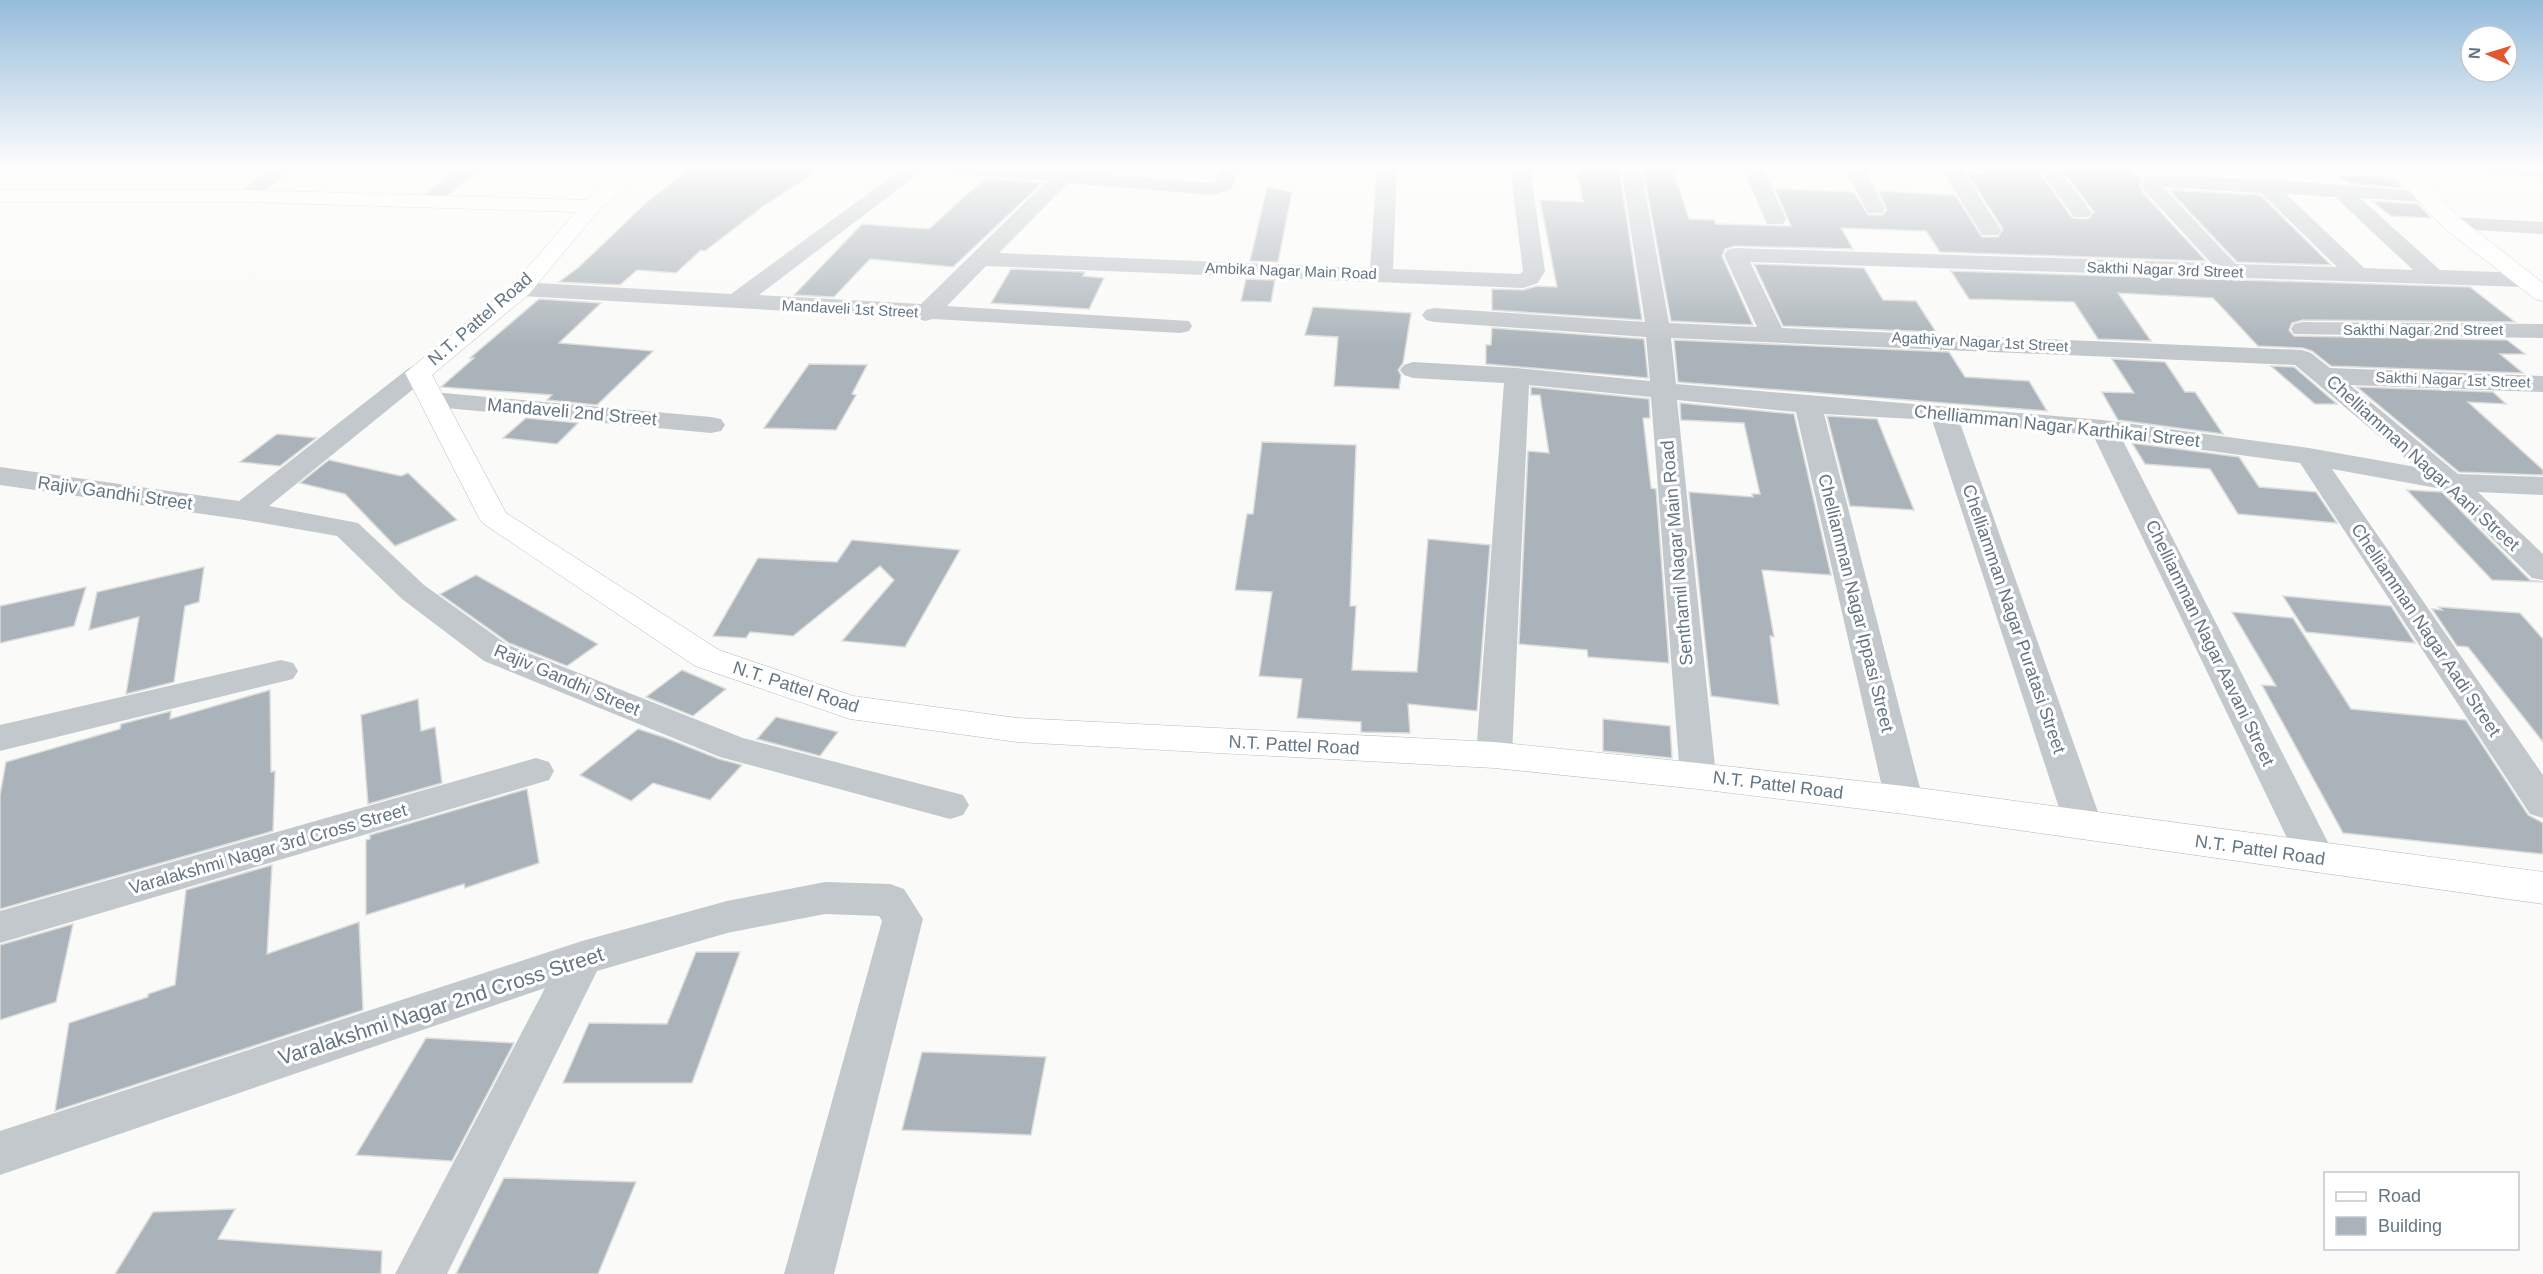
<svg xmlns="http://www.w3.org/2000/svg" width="2543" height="1274" viewBox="0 0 2543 1274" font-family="Arial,sans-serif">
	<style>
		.building { fill: #aab3b9; stroke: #dcdcda; stroke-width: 1.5 }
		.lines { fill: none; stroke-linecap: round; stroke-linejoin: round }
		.secondary-casing { stroke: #b3babf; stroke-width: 1 }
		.street { fill: #c3c8cc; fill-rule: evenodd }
		.secondary { fill: #fff; fill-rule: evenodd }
		.labels { text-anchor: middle; stroke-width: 6; stroke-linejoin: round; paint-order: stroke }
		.far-street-label { font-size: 15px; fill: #657683; stroke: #fff }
		.street-label { font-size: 18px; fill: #657683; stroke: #fff }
		.near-street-label { font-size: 21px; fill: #657683; stroke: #fff }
	</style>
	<rect width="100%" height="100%" fill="#fafaf8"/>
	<!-- building -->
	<g class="building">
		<polygon points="691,168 823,168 765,205 705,251 701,250 676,273 637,270 620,285 559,282 579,267 648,201"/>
		<polygon points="1577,168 1619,168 1642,320 1492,310 1492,289 1523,290 1537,286 1557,287 1540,200 1583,202"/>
		<polygon points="1643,168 1672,168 1689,219 1714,220 1716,224 1791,226 1775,189 1854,192 1868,215 1882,215 1887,210 1878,191 1955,195 1982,237 1998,237 2003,229 1967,173 1984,173 1984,168 2036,168 2072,218 2088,219 2094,212 2061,168 2128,168 2142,179 2140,186 2143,193 2206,261 1940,252 1926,231 1841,228 1853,249 1735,246 1725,249 1722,256 1753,325 1671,321"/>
		<polygon points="2338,175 2394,178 2403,188 2349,183"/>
		<polygon points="985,178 1042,183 953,267 870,259 834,297 794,295 862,224 929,229"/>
		<polygon points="1267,187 1292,192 1278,262 1250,261"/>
		<polygon points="2169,190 2260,195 2331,265 2237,262"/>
		<polygon points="2372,201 2418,204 2431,218 2391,216"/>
		<polygon points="1754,264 1864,268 1883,300 1916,301 1936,332 1783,326"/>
		<polygon points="1011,269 1085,272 1083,276 1104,278 1089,309 991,303"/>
		<polygon points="1951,271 2470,287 2515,322 2303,320 2292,323 2289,330 2294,336 2507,340 2525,354 2500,354 2523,373 2331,366 2312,351 2303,348 2258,346 2213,298 2118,293 2151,341 2098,339 2074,302 1969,299"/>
		<polygon points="1246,279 1275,280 1271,302 1241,301"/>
		<polygon points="539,299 601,303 559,343 653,351 597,405 547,400 552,395 441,387 474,358 470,358"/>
		<polygon points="1313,307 1411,313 1403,363 1398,370 1401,375 1399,389 1334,386 1338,337 1305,335"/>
		<polygon points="1492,328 1644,339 1648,378 1486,364 1486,345 1491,345"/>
		<polygon points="1674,340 1949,352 1965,377 2029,381 2047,411 1678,382"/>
		<polygon points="2112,359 2165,362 2185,392 2195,392 2223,434 2118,420 2102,392 2134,393"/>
		<polygon points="809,364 867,365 852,394 856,395 836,430 764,428"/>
		<polygon points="2271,366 2294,367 2337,404 2315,404"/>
		<polygon points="1531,387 1649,399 1650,418 1643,418 1651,488 1656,489 1669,663 1588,657 1587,650 1519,644 1528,451 1549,453 1540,395 1531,395"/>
		<polygon points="2357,387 2493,392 2506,404 2468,402 2543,470 2543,475 2459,472"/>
		<polygon points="1680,403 1794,414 1831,575 1762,570 1774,637 1770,636 1779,705 1711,696 1689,492 1753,497 1752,494 1760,494 1744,423 1681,420"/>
		<polygon points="1827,416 1877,419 1914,510 1850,506"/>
		<polygon points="526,418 578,423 557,444 503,438"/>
		<polygon points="277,434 316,438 280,466 240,462"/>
		<polygon points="1262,442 1356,445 1350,606 1356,606 1352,670 1417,672 1428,539 1490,545 1477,711 1408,704 1410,733 1361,732 1361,722 1297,718 1302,679 1259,676 1272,592 1235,590 1247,514 1253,514"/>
		<polygon points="2132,443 2239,457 2259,487 2316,492 2337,523 2238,514 2210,469 2145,464"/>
		<polygon points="329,460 401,476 408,473 457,520 395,546 345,494 300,483"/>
		<polygon points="2407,490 2442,492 2530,580 2543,582 2492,580"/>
		<polygon points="852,540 960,550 905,647 842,641 894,580 880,566 793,636 750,632 746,638 713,636 758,558 837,562"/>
		<polygon points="204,567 199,602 185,606 174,682 126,694 139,617 89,630 97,592"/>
		<polygon points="476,575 598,644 567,666 509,643 440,594"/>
		<polygon points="86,587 74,626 0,643 0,606"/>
		<polygon points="2283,596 2391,606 2415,643 2306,632"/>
		<polygon points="2439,607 2520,613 2543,639 2543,742 2468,647 2457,646 2432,609 2442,610"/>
		<polygon points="2232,612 2293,618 2351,709 2466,720 2528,815 2543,823 2543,854 2343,833 2262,685 2276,686"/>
		<polygon points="682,670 726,689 693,716 646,697"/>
		<polygon points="270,690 271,772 275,771 273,831 0,909 0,795 6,762 120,729 121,724 171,711 170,719"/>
		<polygon points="418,699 421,731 435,727 442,783 368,804 361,715"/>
		<polygon points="776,717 838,732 820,756 757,739"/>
		<polygon points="1603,719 1670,726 1672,758 1603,751"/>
		<polygon points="638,729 666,738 719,759 742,765 710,800 653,783 631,801 580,775"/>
		<polygon points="527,789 539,863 465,888 464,884 366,915 366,840 370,839 370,835"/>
		<polygon points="272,865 267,954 359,922 363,1010 55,1111 69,1023 148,997 148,994 175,985 186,890"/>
		<polygon points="73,924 56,1002 0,1020 0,945"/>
		<polygon points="696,952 740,952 692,1083 563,1083 589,1023 667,1024"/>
		<polygon points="426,1038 514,1043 452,1161 356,1155"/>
		<polygon points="922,1052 1046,1057 1031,1135 902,1130"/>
		<polygon points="504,1178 636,1182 598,1274 456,1274"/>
		<polygon points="235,1209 218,1239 382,1251 381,1274 115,1274 153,1212"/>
	</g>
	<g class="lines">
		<!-- secondary casing -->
		<g class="secondary-casing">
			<g id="secondary">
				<polygon points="627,168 650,168 599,210 529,294 432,375 506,513 719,650 853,696 1017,718 1494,742 1698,763 1904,786 2543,872 2543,904 1904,814 1698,789 1494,768 1017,742 850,719 695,666 484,524 479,518 405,373 513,284 576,212 247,202 0,202 0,190 247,190 587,200"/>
				<polygon points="2388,168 2409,168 2460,218 2543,283 2543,301 2535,299 2444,228"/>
			</g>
		</g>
		<!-- street -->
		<g class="street">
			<polygon points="271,168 294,168 254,200 240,200 237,196 240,192"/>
			<polygon points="457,168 480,168 437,204 423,204 420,200 423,196"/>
			<polygon points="903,168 926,168 759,295 921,304 1047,181 956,174 946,168 1058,170 1082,168 1079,172 1211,183 1215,182 1221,168 1241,168 1230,190 1211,195 1068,183 999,253 1370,268 1377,168 1397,168 1393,269 1520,274 1523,271 1510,168 1530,168 1545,271 1538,283 1523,288 986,266 947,306 1189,321 1192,326 1189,331 1180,333 933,319 925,321 916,318 521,296 513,294 509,289 513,284 521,282 731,294"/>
			<path d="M1621 168H1641L1669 323 1757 327 1724 255 1727 250 1735 248 2211 263 2145 191 2142 187 2145 176 2265 179 2430 192 2433 196 2430 200 2423 202 2360 198 2440 270 2524 273 2532 275 2535 280 2532 285 2524 287 1750 262 1782 328 2302 350 2311 353 2330 368 2543 376V392L2350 385 2458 474 2543 477V495L2478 492 2543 554V580L2532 578 2442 489 2332 469 2543 775V818L2530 814 2300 463 2122 439 2336 858 2330 869 2316 873 2302 869 2093 435 1960 423 2103 826 2098 836 2084 840 2070 836 2065 826 1932 420 1824 414 1923 800 1917 810 1904 814 1891 810 1885 800 1796 412 1677 400 1716 776 1711 785 1698 789 1685 785 1680 776 1651 397 1529 385 1512 755 1507 764 1494 768 1481 764 1476 755 1504 383 1413 378 1404 375 1400 370 1404 365 1413 362 1517 368 1650 381 1646 337 1434 322 1426 320 1422 315 1426 310 1434 308 1645 322ZM2163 187 2261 193 2337 267 2236 264ZM2286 194 2335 197 2413 270 2364 268ZM1671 338 2295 365 2416 467 2309 448 2103 420 1676 384Z"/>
			<polygon points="1743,168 1763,168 1786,219 1783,224 1767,224"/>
			<polygon points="1844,168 1864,168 1885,209 1882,213 1868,213"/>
			<polygon points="1941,168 1961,168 2001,230 1998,235 1982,235"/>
			<polygon points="2038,168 2058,168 2092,213 2088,217 2074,217"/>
			<polygon points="2479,168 2543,168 2543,177 2489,174"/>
			<polygon points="2452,217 2543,222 2543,234 2444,228 2441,223 2444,218"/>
			<polygon points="2303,322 2543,324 2543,338 2294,334 2291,329 2294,324"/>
			<polygon points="418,365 427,368 431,373 427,378 269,506 358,523 424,585 508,645 743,738 963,795 969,805 963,815 950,819 720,757 484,661 402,599 337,536 245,520 0,485 0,467 239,501 409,368"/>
			<polygon points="433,392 711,417 721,419 725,425 721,431 711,433 424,406 420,400 424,394"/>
			<polygon points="281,660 293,663 298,671 293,679 0,751 0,725"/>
			<polygon points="536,758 549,762 554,771 549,780 0,943 0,911"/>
			<polygon points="825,882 890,884 904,889 923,919 834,1274 784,1274 882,921 879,916 825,914 727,933 597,971 447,1274 395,1274 545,988 0,1175 0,1131 582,941 727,901"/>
		</g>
		<!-- secondary -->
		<use href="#secondary" class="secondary"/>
	</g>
	<!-- sky -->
	<linearGradient id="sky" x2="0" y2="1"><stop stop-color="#96bcdc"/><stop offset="0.48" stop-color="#fdfdfc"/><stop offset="1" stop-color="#fdfdfc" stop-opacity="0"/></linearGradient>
	<rect width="2543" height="347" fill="url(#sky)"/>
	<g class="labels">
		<!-- far-street labels -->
		<g class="far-street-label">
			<text transform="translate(2165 270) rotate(2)" y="5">Sakthi Nagar 3rd Street</text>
			<text transform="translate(1291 271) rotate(2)" y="5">Ambika Nagar Main Road</text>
			<text transform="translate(850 309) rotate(3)" y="5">Mandaveli 1st Street</text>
			<text x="2423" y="335">Sakthi Nagar 2nd Street</text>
			<text transform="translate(1980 342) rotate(3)" y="5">Agathiyar Nagar 1st Street</text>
			<text transform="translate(2453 380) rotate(2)" y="5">Sakthi Nagar 1st Street</text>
		</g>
		<!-- street labels -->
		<g class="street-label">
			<text transform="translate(480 319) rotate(-41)" y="6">N.T. Pattel Road</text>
			<text transform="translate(572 412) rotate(5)" y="6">Mandaveli 2nd Street</text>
			<text transform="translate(2057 426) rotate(6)" y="6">Chelliamman Nagar Karthikai Street</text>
			<text transform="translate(2423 463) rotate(42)" y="6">Chelliamman Nagar Aani Street</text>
			<text transform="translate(115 493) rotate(8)" y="6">Rajiv Gandhi Street</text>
			<text transform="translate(1677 553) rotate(-95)" y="6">Senthamil Nagar Main Road</text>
			<text transform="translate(1856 603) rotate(76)" y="6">Chelliamman Nagar Ippasi Street</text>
			<text transform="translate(2014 619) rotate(71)" y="6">Chelliamman Nagar Puratasi Street</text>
			<text transform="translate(2426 630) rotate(56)" y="6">Chelliamman Nagar Aadi Street</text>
			<text transform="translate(2210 643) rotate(64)" y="6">Chelliamman Nagar Aavani Street</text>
			<text transform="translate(567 680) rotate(23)" y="6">Rajiv Gandhi Street</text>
			<text transform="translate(796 687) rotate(18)" y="6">N.T. Pattel Road</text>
			<text transform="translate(1294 745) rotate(3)" y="6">N.T. Pattel Road</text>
			<text transform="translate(1778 785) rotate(7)" y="6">N.T. Pattel Road</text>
			<text transform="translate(268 849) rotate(-16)" y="6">Varalakshmi Nagar 3rd Cross Street</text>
			<text transform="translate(2260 850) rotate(8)" y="6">N.T. Pattel Road</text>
		</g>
		<!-- near-street labels -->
		<g class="near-street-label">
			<text transform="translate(441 1006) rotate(-18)" y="7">Varalakshmi Nagar 2nd Cross Street</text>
		</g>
	</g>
	<!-- legend -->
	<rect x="2324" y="1172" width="195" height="78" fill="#ffffff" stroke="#c1c8cd" stroke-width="1.5"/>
	<rect x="2336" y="1192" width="30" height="9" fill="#ffffff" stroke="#c1c8cd" stroke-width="1.5"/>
	<text x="2378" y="1202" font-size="18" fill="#657683">Road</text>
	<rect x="2336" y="1217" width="30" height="18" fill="#aab3b9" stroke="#c1c8cd" stroke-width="1.5"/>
	<text x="2378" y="1232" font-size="18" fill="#657683">Building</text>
	<!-- north arrow -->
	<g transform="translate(2489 54) rotate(274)"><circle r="28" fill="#ffffff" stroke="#c1c8cd" stroke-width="1.5"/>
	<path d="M0-4.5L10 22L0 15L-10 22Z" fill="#e4572e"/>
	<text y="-9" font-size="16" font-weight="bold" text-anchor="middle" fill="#657683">N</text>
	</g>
</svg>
